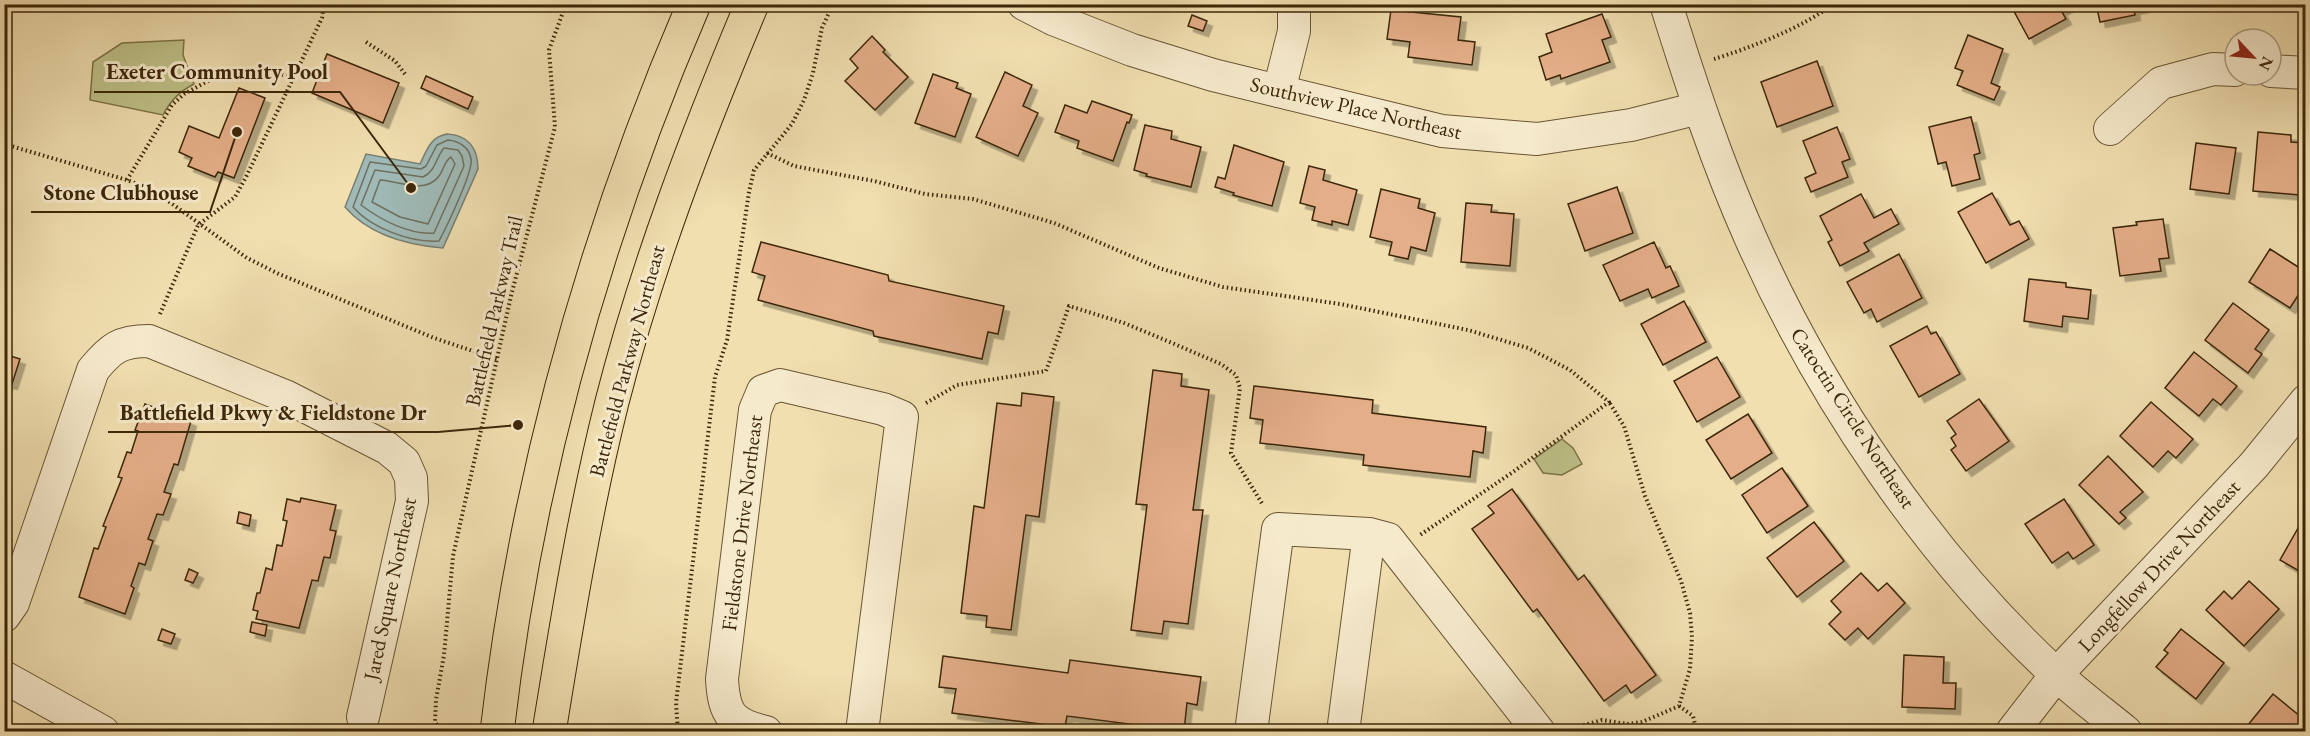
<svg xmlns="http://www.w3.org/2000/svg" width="2310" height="736" viewBox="0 0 2310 736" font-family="'EB Garamond',serif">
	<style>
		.green { fill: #bec188; stroke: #7d7448; stroke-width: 1.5 }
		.water { fill: #9fbab7; stroke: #777f71; stroke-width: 1.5 }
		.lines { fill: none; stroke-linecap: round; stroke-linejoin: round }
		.shore { stroke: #6e7060; stroke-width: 1.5 }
		.building { fill: #e4ae88; stroke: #3c2709; stroke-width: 1.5; filter: url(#shadow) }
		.minor-casing { stroke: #695533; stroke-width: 34 }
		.major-casing { stroke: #3c2709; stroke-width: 35 }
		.path { stroke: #3c2709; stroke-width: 4; stroke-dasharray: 1.5 3; stroke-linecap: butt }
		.minor { stroke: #f6eacc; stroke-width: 32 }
		.major { stroke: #f1dfb0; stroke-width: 33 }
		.labels { text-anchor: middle; stroke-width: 6; stroke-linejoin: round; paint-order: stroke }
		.street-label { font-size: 21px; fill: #3c2709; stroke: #f6eacc }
		.leader { fill: none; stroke: #3c2709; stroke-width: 2 }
		.callout-dot { fill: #3c2709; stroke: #f6eacc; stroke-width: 2 }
		.callout-label { font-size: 22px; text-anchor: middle; font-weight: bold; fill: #3c2709; stroke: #f6eacc; stroke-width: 6; stroke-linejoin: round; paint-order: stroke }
	</style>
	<defs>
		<filter id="shadow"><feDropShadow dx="5.5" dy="5.5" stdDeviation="0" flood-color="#0004"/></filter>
	</defs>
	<rect width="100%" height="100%" fill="#f1dfb0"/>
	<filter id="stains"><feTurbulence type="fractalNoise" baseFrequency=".00333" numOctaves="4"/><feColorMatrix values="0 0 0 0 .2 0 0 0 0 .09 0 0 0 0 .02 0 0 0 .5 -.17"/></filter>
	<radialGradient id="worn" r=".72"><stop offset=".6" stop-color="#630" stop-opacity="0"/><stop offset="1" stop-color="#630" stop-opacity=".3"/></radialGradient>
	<!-- green -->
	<g class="green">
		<path d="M184 40 183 55 194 84C179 92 171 100 163 115L90 100 93 62 122 43Z"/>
		<polygon points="1562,439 1573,448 1582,464 1562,475 1543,473 1534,459"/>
	</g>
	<!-- water -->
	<path class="water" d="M447 134C468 135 478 148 478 169L443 248C407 245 369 235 345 207L366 154 420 164C427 150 430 137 447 134Z"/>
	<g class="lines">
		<!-- shore -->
		<g class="shore">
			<path d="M448 140C459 141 469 147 471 159 474 170 446 228 439 241 411 243 371 228 353 207L370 162 421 169 426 166 437 145Z"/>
			<path d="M444 148 458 150 462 156 464 166 434 233C409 235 381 220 361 205L375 170 423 177C436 171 436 157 444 148Z"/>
			<path d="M451 157 455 164 428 224 400 217 372 202 380 180C399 181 425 195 439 176 444 170 444 161 451 157Z"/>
		</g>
	</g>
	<!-- building -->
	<g class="building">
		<polygon points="2010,4 2072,4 2061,10 2066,19 2029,39"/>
		<polygon points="2096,4 2148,4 2148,6 2134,9 2135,15 2100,22"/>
		<polygon points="1391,10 1461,17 1458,40 1475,42 1472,65 1408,57 1410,42 1387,39"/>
		<polygon points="1602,14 1611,37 1602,40 1610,62 1561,79 1560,75 1546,80 1539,57 1552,52 1546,34"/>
		<polygon points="1192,15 1207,21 1203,31 1188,26"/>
		<polygon points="1968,35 2003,49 1991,83 2000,87 1994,100 1957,85 1963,71 1955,68"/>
		<polygon points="872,36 885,50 883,52 908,77 875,110 845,81 858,68 850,59"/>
		<polygon points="327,54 399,83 383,123 312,93"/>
		<polygon points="1817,61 1833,106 1777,127 1761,82"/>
		<polygon points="1005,72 1032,85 1023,106 1038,113 1018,156 976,137"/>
		<polygon points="933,74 958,83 956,88 971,94 955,137 915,123"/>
		<polygon points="426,76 473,97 468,109 421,88"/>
		<polygon points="239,88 265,98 234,178 218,172 215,177 188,166 192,158 179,152 189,126 219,138"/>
		<polygon points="1092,101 1132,115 1129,123 1127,122 1113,161 1077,148 1079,141 1055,132 1065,105 1087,113"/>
		<polygon points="1971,117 1980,153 1974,155 1980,179 1952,186 1946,162 1938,164 1929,127"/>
		<polygon points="1145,125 1172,131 1171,139 1201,147 1191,187 1146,176 1147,174 1134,170"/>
		<polygon points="1837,127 1850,159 1842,162 1848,177 1811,192 1805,178 1816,173 1803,141"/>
		<polygon points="2258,132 2291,135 2291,142 2305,143 2300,195 2253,191"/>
		<polygon points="2196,143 2236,148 2229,194 2190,189"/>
		<polygon points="1234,145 1284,162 1272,206 1233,195 1234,193 1215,187 1218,177 1225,179"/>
		<polygon points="1309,166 1325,170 1323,180 1357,190 1348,225 1332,221 1332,225 1312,220 1315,207 1300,203"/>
		<polygon points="1617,187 1633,233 1585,251 1568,204"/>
		<polygon points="1381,189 1420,199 1418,208 1435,213 1426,251 1411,247 1408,259 1389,255 1392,242 1370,237"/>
		<polygon points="1992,193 2010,225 2019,221 2029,239 1986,263 1958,212"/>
		<polygon points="1861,194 1874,218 1891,209 1899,224 1864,243 1869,251 1840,266 1828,242 1832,240 1820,216"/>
		<polygon points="1466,203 1492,205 1491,212 1514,214 1510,266 1461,262"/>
		<polygon points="2163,219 2169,258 2159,259 2161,271 2120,276 2113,228 2137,225 2136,222"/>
		<polygon points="761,242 888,275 889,281 1004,306 998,334 988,332 982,359 874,336 873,331 758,300 765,276 752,272"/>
		<polygon points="1654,242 1666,268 1670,266 1679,286 1652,298 1648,289 1620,301 1603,265"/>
		<polygon points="2270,249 2306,272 2306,283 2290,308 2249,282"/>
		<polygon points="1899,254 1922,298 1877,322 1871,309 1864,313 1847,282"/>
		<polygon points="2029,279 2066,283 2066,287 2091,290 2088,319 2063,316 2062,327 2024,321"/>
		<polygon points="1684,301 1706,342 1663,365 1641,324"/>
		<polygon points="2233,303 2269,330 2255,349 2262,354 2248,373 2205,340"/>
		<polygon points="1927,326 1931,334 1936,332 1960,374 1919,397 1890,346"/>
		<polygon points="2194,352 2237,386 2221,405 2213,399 2199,416 2165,388"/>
		<polygon points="4,354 20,359 12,384 7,383 4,392"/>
		<polygon points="1717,357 1740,397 1697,422 1674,381"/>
		<polygon points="1153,370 1182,374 1181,386 1209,390 1193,510 1203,510 1188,624 1164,621 1162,634 1131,630 1147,505 1136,504"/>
		<polygon points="1254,386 1373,400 1372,413 1486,427 1483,453 1473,451 1470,477 1363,465 1364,455 1260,443 1263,420 1250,418"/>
		<polygon points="1022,393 1054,397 1039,517 1026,515 1011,630 986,627 987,616 961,613 974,506 984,508 997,403 1021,406"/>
		<polygon points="1979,399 2009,441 1966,471 1951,450 1956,446 1951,438 1956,434 1947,421"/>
		<polygon points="2151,402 2193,439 2176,458 2168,451 2153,467 2120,436"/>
		<polygon points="145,404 191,421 178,465 174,464 164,492 171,494 163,515 157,514 148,539 153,541 145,565 139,563 131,586 134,588 125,614 79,597 94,548 98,549 106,527 103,526 122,478 118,477 127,452 131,453 138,431 135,430"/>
		<polygon points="1748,414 1772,453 1731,479 1706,440"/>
		<polygon points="2108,456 2143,492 2120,512 2126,518 2119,524 2079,485"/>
		<polygon points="1782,468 1808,506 1767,533 1742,495"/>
		<polygon points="1512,489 1578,580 1584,575 1656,675 1631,693 1626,685 1604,701 1537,609 1533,612 1472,529 1494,513 1488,506"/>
		<polygon points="301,498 336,505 330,530 336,531 330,558 324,557 318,581 312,580 299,628 256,619 258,611 253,610 257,593 260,593 266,568 272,570 277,545 282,546 287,521 283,520 287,499 300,502"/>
		<polygon points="2064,499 2094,545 2073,559 2068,552 2052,563 2025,524"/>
		<polygon points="239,512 251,515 249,526 237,523"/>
		<polygon points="2306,514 2306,575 2280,560"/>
		<polygon points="1814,522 1844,561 1797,597 1767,558"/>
		<polygon points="189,569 198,573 193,583 185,580"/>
		<polygon points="1861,573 1878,591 1887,583 1905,603 1868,639 1858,628 1845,640 1829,624 1841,612 1831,601"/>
		<polygon points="2249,581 2279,609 2244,646 2206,610 2224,591 2232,599"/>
		<polygon points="252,622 267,625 265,636 250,632"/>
		<polygon points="162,629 175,634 171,644 158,640"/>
		<polygon points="2181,629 2224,663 2196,699 2156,667 2168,653 2164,650"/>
		<polygon points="1904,655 1944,657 1943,683 1956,683 1955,709 1902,707"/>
		<polygon points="943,656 1068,673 1070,660 1201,677 1197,705 1187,703 1184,731 1067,716 1065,727 952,713 956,689 939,687"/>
		<polygon points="2273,694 2306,721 2306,732 2256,732 2248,725"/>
	</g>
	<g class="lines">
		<!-- minor casing -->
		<g class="minor-casing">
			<g id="minor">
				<polyline points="1024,4 1053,19 1132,50 1213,75 1442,131 1537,139 1631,125 1699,108"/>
				<path d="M1666 4C1691 84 1717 163 1751 239 1820 395 1930 558 2056 674 2078 695 2103 713 2126 732"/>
				<polyline points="2271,71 2306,73"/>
				<polyline points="1279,91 1294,31 1294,4"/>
				<polyline points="2110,129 2161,83 2213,69 2235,70"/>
				<path d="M4 616 13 603 93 370C111 348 120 341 149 341L285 396 387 448 404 462 411 478 412 501 363 717"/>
				<polyline points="4,677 103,732"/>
				<path d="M766 732C731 724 724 714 722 679L755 410 763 391 780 385 883 409 902 417 862 732"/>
				<polyline points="1251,732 1278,529 1369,534 1388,539 1539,732"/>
				<polyline points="1343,732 1369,534"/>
				<polyline points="2012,732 2056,675 2254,465 2306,401"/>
			</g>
		</g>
		<!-- major casing -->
		<g class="major-casing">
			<g id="major">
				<path d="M497 732C526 481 594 236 694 4"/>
				<path d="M549 732C567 621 585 510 612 402 647 265 697 135 752 4"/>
			</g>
		</g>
		<!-- path -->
		<g class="path">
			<polyline points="820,4 830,8"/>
			<polyline points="366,42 395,61 405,74"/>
			<path d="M1714 59C1750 48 1804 27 1833 4"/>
			<polyline points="4,144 127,180 153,190 247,258 279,274 434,338 497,359"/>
			<polyline points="767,153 794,166 874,181 925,194 973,199 1054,223 1159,268 1223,287 1340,304 1468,330 1528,348 1570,370 1609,402 1513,472 1420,535"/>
			<polyline points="127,180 172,105 184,94 217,76 243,70 271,72 294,78"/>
			<polyline points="160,314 198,225 235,197 246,177 322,18 324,4"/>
			<polyline points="926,403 957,385 1046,371 1069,306 1124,323 1165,340 1221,364 1236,375 1240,388 1231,453 1263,505"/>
			<polyline points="1679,706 1693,716 1697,732"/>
			<polyline points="1566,730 1602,720 1627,724 1642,722 1679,706 1690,669 1692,637 1690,613 1681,581 1645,496 1624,426 1609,402"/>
			<polyline points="442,732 435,722 436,700 444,655 453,556 511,296 555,127 549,50 566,4"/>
			<polyline points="678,732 676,703 715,377 727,340 749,192 754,170 792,124 804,100 813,73 822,28 833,4"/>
		</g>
		<!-- minor -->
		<use href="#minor" class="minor"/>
		<!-- major -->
		<use href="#major" class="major"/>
	</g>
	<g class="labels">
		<!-- street labels -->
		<g class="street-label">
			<text transform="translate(1356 108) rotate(13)" y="7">Southview Place Northeast</text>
			<text transform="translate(494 311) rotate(-77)" y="7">Battlefield Parkway Trail</text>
			<text transform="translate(627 361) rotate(-75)" y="7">Battlefield Parkway Northeast</text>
			<text transform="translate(1853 418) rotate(57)" y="7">Catoctin Circle Northeast</text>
			<text transform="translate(742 523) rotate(-83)" y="7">Fieldstone Drive Northeast</text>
			<text transform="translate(2159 566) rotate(-47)" y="7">Longfellow Drive Northeast</text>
			<text transform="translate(390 589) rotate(-78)" y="7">Jared Square Northeast</text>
		</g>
	</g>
	<!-- callouts -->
	<path class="leader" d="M411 188L340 92H94M237 132L210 212H31M518 425L438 432H108"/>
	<g class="callout-dot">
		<circle cx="411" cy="188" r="6"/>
		<circle cx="237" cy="132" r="6"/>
		<circle cx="518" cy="425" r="6"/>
	</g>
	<g class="callout-label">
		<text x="217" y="79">Exeter Community Pool</text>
		<text x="121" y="200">Stone Clubhouse</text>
		<text x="273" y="420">Battlefield Pkwy &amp; Fieldstone Dr</text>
	</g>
	<!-- margin -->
	<rect width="2310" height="736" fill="none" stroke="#f1dfb0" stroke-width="24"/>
	<rect x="6" y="6" width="2298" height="724" fill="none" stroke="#3c2709" stroke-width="3"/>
	<rect x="12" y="12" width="2286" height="712" fill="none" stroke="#3c2709" stroke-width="1.5"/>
	<!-- north arrow -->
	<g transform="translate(2253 57) rotate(116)"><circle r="28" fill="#f6eacc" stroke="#ac9c7e" stroke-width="1.5"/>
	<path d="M0-4.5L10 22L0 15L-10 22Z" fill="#8f2418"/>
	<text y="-9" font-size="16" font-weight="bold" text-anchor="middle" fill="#3c2709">N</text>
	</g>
	<rect width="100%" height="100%" filter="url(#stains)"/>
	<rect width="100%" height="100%" fill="url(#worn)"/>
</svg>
